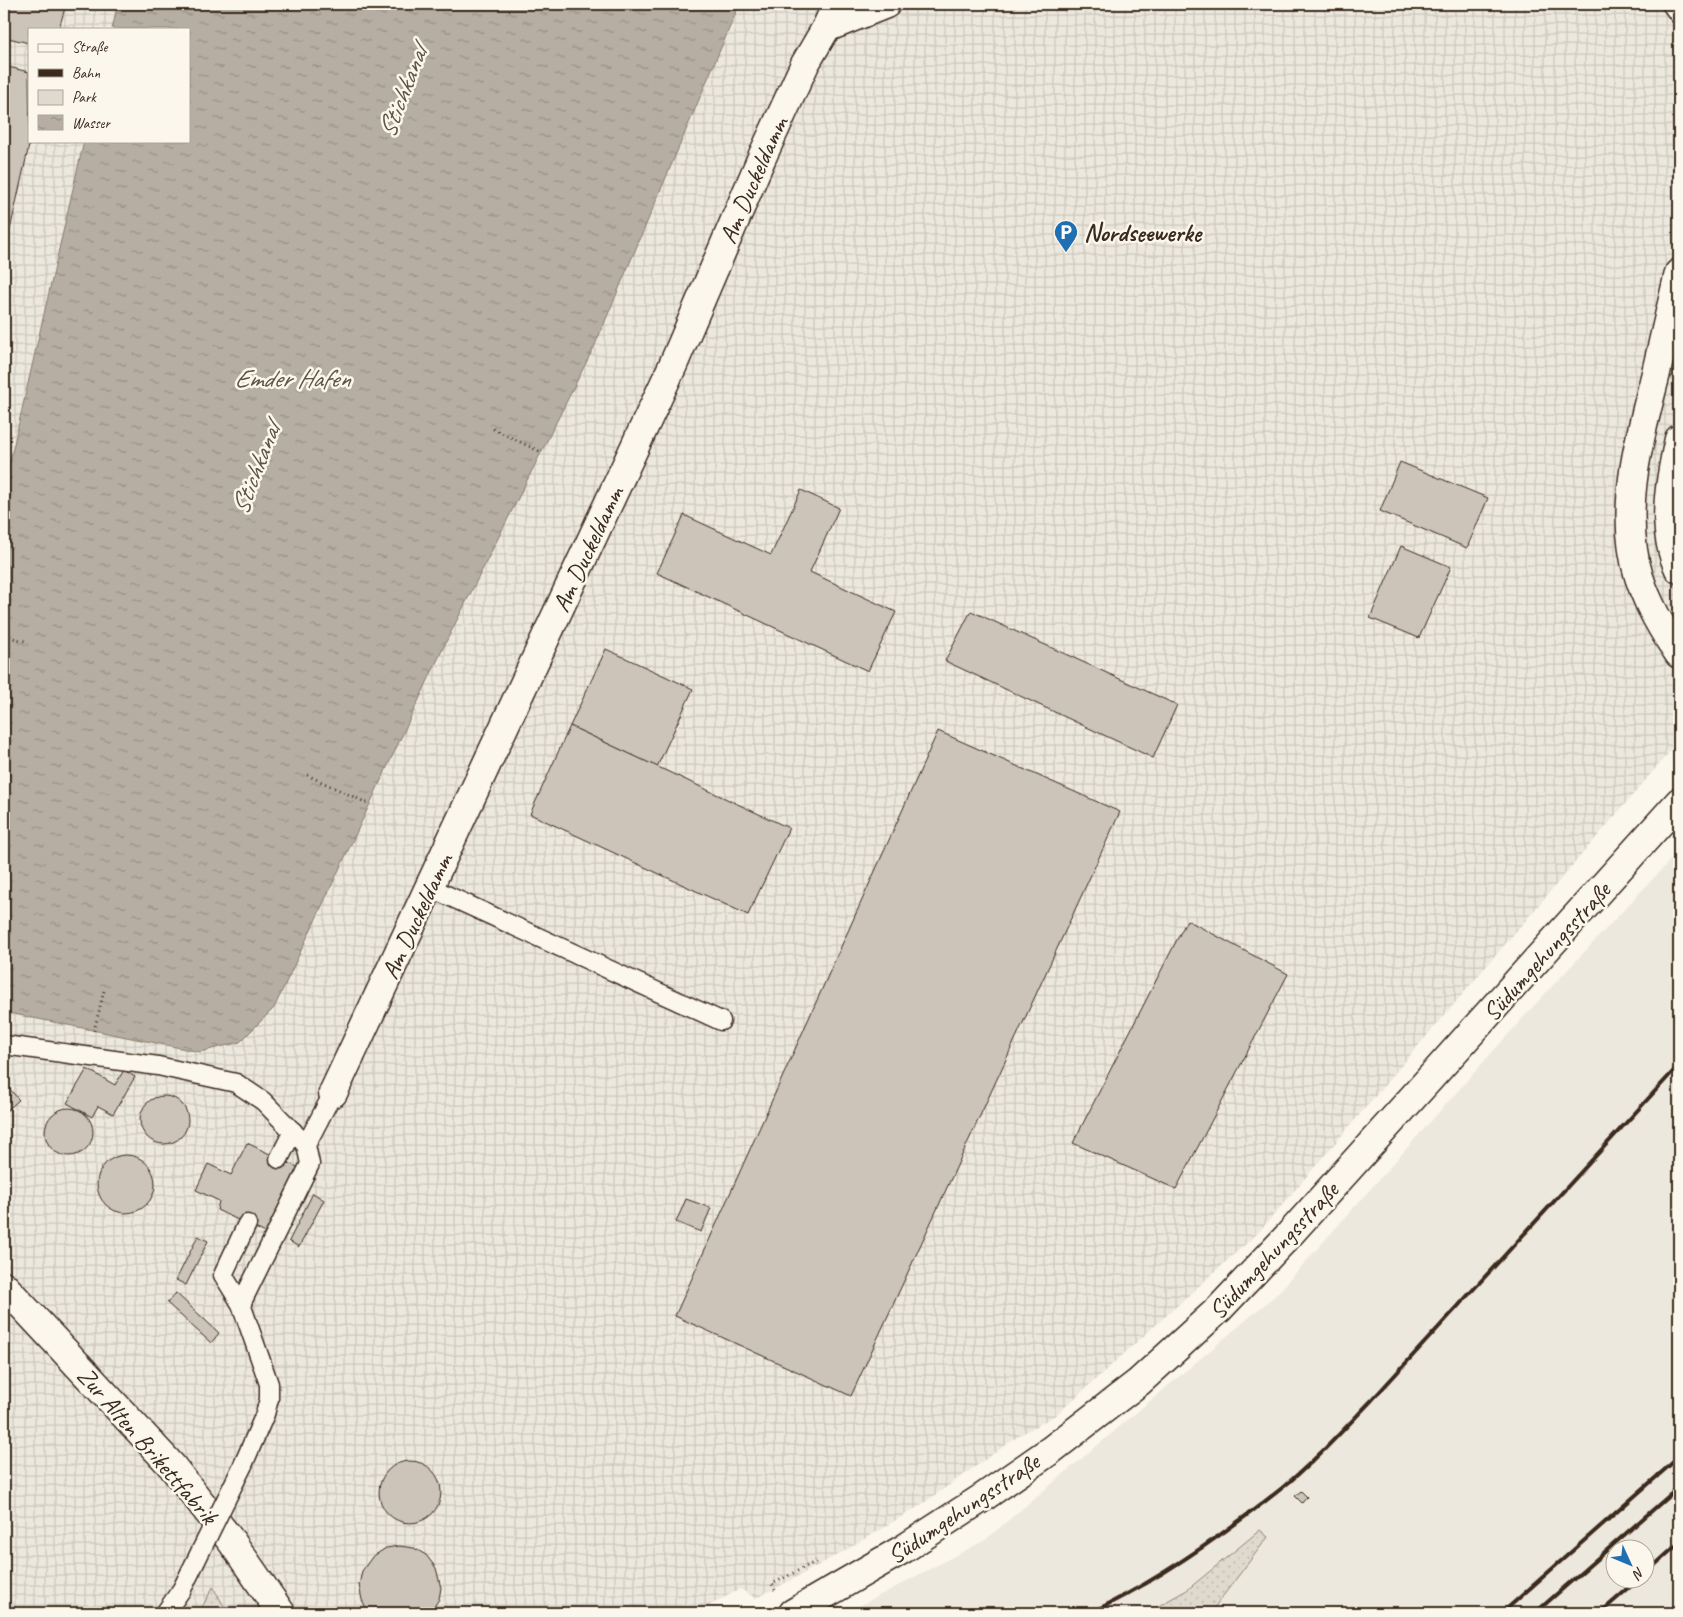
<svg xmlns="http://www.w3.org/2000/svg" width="1683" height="1617" viewBox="0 0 1683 1617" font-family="Caveat,sans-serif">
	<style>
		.built { fill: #ede8dd; fill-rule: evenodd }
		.industrial { fill: url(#industrial-grid) }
		.green { fill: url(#green-dots); stroke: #8d8276 }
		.water { fill: url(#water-ripples); stroke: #85796d }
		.building { fill: #ccc4b9; stroke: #3b2a1e }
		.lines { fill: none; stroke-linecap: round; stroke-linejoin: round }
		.service-casing { stroke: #3b2a1e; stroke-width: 21 }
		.minor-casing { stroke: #3b2a1e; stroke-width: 31 }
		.secondary-casing { stroke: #3b2a1e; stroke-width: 31 }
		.path { stroke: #3b2a1e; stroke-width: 3; stroke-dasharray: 1 4; stroke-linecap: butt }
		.service { stroke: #fbf7ec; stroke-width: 18 }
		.minor { stroke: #fbf7ec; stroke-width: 28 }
		.secondary { stroke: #fbf7ec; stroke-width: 28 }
		.rail { stroke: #3b2a1e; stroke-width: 4 }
		.service-bridge-casing { stroke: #3b2a1e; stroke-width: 21; stroke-linecap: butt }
		.service-bridge { stroke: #fbf7ec; stroke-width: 18 }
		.labels { text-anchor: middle; stroke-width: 5; stroke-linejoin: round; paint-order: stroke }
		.street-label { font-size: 25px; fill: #3b2a1e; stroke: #fbf7ec }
		.poi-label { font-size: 25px; font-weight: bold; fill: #3b2a1e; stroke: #fbf7ec; text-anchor: start }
		.water-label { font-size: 26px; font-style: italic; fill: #605246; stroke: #fbf7ec }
	</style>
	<defs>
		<pattern id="industrial-grid" width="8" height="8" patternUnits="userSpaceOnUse" patternTransform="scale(1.25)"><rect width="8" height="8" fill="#ede8dd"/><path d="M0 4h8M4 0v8" fill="none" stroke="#ccc7bd"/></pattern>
		<pattern id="green-dots" width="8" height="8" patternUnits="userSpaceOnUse" patternTransform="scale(1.25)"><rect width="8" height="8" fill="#dfd9ce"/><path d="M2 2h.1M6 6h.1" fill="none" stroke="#c0bab0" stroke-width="1.8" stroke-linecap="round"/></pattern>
		<pattern id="water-ripples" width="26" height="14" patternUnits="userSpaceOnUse" patternTransform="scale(1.25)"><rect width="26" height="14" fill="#b6aea2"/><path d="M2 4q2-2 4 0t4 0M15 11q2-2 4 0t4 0" fill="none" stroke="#958e83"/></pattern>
	</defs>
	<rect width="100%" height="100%" fill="#fbf7ec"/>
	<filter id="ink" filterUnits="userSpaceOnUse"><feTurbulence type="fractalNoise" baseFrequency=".02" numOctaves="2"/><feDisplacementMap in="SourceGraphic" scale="10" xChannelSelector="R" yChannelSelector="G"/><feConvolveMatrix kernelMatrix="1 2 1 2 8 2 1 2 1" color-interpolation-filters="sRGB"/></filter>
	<g filter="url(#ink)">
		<!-- built -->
		<path class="built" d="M1679 851V1613H846L985 1540 1277 1294 1529 1011ZM1616 1550H1646V1580H1616Z"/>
		<!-- industrial -->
		<g class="industrial">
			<polygon points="4,4 118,4 112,29 29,29 29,141 84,141 4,485"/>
			<polygon points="736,4 1679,4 1679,741 1259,1232 1056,1415 1020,1435 921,1505 843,1552 778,1587 756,1598 740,1589 696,1613 4,1613 4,1012 200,1052 274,1008 446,642 595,345 737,10"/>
		</g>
		<!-- green -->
		<g class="green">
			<polygon points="1260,1530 1268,1537 1210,1613 1146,1613 1187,1590"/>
			<polygon points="213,1587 228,1613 193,1613 197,1607 200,1611"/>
		</g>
		<!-- water -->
		<polygon class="water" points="118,4 736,4 737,10 595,345 446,642 274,1008 240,1042 200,1052 4,1012 4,487 84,141 189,141 189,29 112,29"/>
		<!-- building -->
		<g class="building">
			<polygon points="4,4 66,4 59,29 29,29 29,43 4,37"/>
			<polygon points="4,66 29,72 30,141 10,230 4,228"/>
			<polygon points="1400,462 1488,498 1467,548 1380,511"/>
			<polygon points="801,490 839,508 810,572 896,612 868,671 657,573 684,515 771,555"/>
			<polygon points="1401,546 1451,567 1419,638 1370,618"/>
			<polygon points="971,611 1177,705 1153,758 945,661"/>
			<polygon points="606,649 693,689 657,767 570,726"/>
			<polygon points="570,726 789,828 748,915 530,814"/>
			<polygon points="938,731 1120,812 851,1396 675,1316"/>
			<polygon points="1187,920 1288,974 1176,1189 1073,1143"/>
			<polygon points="87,1069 115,1085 124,1070 135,1077 113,1114 98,1106 92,1117 67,1103"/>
			<polygon points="4,1082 19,1100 4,1113"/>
			<circle cx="164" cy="1120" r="24"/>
			<circle cx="69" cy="1132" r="24"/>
			<polygon points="247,1143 305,1171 274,1237 217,1210 219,1201 196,1190 208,1164 231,1175"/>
			<circle cx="126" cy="1184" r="29"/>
			<polygon points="313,1193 324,1200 299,1247 289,1241"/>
			<polygon points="686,1199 711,1208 701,1232 676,1222"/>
			<polygon points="198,1236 208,1241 186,1285 176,1280"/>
			<polygon points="176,1293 219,1333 211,1343 167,1303"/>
			<circle cx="410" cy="1492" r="31"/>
			<polygon points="1301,1491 1307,1497 1302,1503 1295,1496"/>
			<polygon points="399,1546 414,1548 426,1555 436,1568 441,1588 439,1599 430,1613 369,1613 362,1600 359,1585 362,1571 372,1557 386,1548"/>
		</g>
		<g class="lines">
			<!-- service casing -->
			<g class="service-casing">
				<g id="service">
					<polyline points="1671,4 1679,15"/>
					<polyline points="429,887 721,1021"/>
					<polyline points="4,1045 158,1066 236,1083 263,1101 306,1145"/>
					<polyline points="279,1159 293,1131"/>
					<polyline points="241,1304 310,1164 306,1145 333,1093"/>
					<polyline points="243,1465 265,1414 269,1399 269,1384 241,1304 223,1275 247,1224"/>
					<polyline points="165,1613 182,1589"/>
				</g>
			</g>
			<!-- minor casing -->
			<g class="minor-casing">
				<g id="minor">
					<polyline points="826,28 886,4"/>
					<path d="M1679 273C1671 307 1663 342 1655 377 1641 433 1624 491 1633 550 1638 588 1658 623 1679 654"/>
					<path d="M1679 439C1670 480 1660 529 1679 569"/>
					<path id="s1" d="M333 1093 673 365 762 157 805 64 826 28 837 4"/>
					<polyline points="4,1286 171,1465 232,1542 281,1613"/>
				</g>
			</g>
			<!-- secondary casing -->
			<g class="secondary-casing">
				<polyline id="secondary" points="793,1613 905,1548 982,1498 1051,1450 1139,1382 1219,1309 1288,1236 1679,802"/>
			</g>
			<!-- path -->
			<g class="path">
				<polyline points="493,429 541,452"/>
				<polyline points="4,636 25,641"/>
				<polyline points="307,775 369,804"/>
				<polyline points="94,1031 104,991"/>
				<polyline points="775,1590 772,1584 817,1561"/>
			</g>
			<!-- service -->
			<use href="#service" class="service"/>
			<!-- minor -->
			<use href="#minor" class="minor"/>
			<!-- secondary -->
			<use href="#secondary" class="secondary"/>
			<!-- rail -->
			<g class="rail">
				<polyline points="1646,1573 1679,1543"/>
				<path d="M1090 1613C1158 1581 1223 1535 1282 1488 1314 1462 1343 1430 1372 1400L1679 1065"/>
				<polyline points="1502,1613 1679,1457"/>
				<polyline points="1535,1613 1679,1487"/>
				<polyline points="1600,1613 1638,1580"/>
			</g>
			<!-- service-bridge casing -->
			<g class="service-bridge-casing">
				<polyline id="service-bridge" points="182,1589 243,1465"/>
			</g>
			<!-- service-bridge -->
			<use href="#service-bridge" class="service-bridge"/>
		</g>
	</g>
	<!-- icons -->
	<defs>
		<g id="parking-pin" transform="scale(1.25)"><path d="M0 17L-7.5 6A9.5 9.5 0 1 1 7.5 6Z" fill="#1f6fb2" stroke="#fbf7ec"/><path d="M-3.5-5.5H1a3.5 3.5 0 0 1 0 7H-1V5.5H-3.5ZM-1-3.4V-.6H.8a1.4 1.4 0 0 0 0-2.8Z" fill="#fff"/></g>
	</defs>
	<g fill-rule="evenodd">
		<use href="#parking-pin" x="1066" y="232"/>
	</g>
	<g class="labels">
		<!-- street labels -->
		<g class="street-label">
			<text dy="9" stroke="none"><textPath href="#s1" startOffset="1005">Am Duckeldamm</textPath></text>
			<text transform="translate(587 549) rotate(-65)" y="9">Am Duckeldamm</text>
			<text transform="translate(416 916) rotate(-65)" y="9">Am Duckeldamm</text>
			<text transform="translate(1546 951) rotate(-48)" y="9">Südumgehungsstraße</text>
			<text transform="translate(1273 1250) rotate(-47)" y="9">Südumgehungsstraße</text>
			<text transform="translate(148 1445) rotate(49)" y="9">Zur Alten Brikettfabrik</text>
			<text transform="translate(963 1508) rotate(-34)" y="9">Südumgehungsstraße</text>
		</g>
		<!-- poi labels -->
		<g class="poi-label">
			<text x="1084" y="241">Nordseewerke</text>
		</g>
		<!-- water labels -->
		<g class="water-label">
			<text transform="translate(402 92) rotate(-69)" y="9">Stichkanal</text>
			<text x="292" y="387">Emder Hafen</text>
			<text transform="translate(255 469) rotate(-69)" y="9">Stichkanal</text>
		</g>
	</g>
	<!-- margin -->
	<rect width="1683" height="1617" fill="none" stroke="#fbf7ec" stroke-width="20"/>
	<rect x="10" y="10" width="1663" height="1597" fill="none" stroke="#3b2a1e" stroke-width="2" filter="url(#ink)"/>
	<!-- legend -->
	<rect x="28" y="28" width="162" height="115" fill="#fbf7ec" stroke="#aea59a"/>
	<rect x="38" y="44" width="25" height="8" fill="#fbf7ec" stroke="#aea59a"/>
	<text x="72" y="52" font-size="15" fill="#3b2a1e">Straße</text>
	<rect x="38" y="69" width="25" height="8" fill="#3b2a1e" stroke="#aea59a"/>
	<text x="72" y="78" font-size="15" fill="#3b2a1e">Bahn</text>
	<rect x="38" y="90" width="25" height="15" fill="#dfd9ce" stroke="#aea59a"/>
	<text x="72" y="102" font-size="15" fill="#3b2a1e">Park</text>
	<rect x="38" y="115" width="25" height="15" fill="url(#water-ripples)" stroke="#aea59a"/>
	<text x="72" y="128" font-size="15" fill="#3b2a1e">Wasser</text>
	<!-- north arrow -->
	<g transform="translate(1630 1564) rotate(134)"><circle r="24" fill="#fbf7ec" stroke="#aea59a"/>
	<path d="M0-4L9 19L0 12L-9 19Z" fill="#1f6fb2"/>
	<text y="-8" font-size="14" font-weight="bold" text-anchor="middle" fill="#3b2a1e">N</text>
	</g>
</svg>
